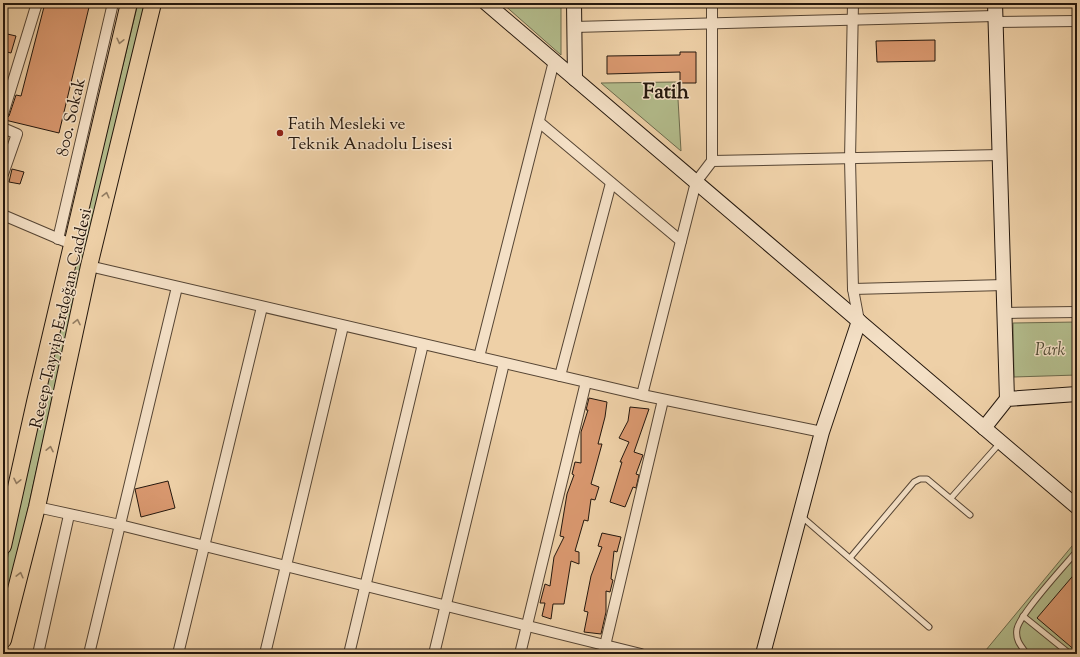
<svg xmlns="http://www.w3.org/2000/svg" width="1080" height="657" viewBox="0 0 1080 657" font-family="'Sorts Mill Goudy',serif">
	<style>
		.green { fill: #b3bc8c; stroke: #6c6a4c }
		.building { fill: #d9986f; stroke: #24170d }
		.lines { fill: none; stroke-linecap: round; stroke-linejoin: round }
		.lane-casing { stroke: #564534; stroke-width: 7 }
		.street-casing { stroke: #564534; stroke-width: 12 }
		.secondary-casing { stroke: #24170d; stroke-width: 16 }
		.primary-casing { stroke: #24170d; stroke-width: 18 }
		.lane { stroke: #f4e0c6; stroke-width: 5 }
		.street { stroke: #f4e0c6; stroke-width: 10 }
		.secondary { stroke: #f4e0c6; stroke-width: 14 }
		.primary { stroke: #eed0a7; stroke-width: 16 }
		.oneway { stroke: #937d62 }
		.poi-dot { fill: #8f2418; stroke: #f4e0c6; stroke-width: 1.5 }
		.labels { text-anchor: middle; stroke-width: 3; stroke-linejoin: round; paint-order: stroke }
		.street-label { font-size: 17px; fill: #24170d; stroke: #f4e0c6 }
		.poi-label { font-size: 17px; fill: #24170d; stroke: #f4e0c6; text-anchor: start }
		.park-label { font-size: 17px; font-style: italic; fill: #4f4933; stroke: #f4e0c6 }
		.district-label { font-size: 21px; font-weight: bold; fill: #24170d; stroke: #f4e0c6 }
	</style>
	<rect width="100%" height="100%" fill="#eed0a7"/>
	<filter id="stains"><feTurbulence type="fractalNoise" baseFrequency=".005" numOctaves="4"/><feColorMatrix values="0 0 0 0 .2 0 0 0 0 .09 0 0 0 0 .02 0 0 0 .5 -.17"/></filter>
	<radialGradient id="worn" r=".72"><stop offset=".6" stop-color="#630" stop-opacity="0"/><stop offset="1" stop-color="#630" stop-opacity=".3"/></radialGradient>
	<!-- green -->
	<g class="green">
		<polygon points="138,3 148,3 61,359 22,536 3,612 3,578 52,358"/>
		<polygon points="502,3 561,3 561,55"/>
		<polygon points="677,82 681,151 601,83"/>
		<polygon points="1077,322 1077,375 1014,377 1013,323"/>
		<polygon points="1077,540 1077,654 991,654 986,650"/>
	</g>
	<!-- building -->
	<g class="building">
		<polygon points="45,3 90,3 59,133 5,120 9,116 16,95 21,96"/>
		<polygon points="3,33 16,36 11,53 3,51"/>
		<polygon points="935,40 935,61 877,62 876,41"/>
		<polygon points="680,52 696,52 696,83 680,83 680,72 607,74 607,56 680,55"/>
		<polygon points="12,169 24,172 20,184 9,182"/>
		<polygon points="589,398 607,402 605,417 598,444 602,444 591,484 599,487 595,500 591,499 588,521 584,520 575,551 579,552 579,564 571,561 564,604 553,604 551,619 542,616 545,603 540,603 545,584 550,586 554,557 564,537 560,536 567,494 574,475 572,474 575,462 581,463 581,432 588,410 586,410"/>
		<polygon points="630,407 649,409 634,452 643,455 636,474 639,475 636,488 633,487 625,507 610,502 622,462 620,462 629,442 619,438 628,421"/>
		<polygon points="168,481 175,508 141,517 135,489"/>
		<polygon points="602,533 621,537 617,552 614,551 611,579 613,580 610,592 606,591 606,612 601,634 584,632 588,612 584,611 591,576 602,547 598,546"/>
		<polygon points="1077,571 1077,652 1037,618"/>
	</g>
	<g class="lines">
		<!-- lane casing -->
		<g class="lane-casing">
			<g id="lane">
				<polyline points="951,498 1000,443"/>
				<polyline points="801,516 929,627"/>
				<polyline points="850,558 914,482 920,479 927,479 970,515"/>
				<polyline points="1023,616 1070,654"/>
				<path d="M1027 654C1021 646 1015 640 1017 629 1019 615 1065 565 1077 551"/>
			</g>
		</g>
		<!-- street casing -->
		<g class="street-casing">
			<g id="street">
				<polyline points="853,3 850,159 853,289 859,321"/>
				<polyline points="995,22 1077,21"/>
				<polyline points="574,27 995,16"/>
				<polyline points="3,114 37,3"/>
				<polyline points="539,122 681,241"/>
				<polyline points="3,128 17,134 3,174"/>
				<polyline points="712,161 712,3"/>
				<polyline points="3,215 64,241"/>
				<polyline points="58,239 113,3"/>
				<polyline points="89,266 642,395 822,432"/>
				<polyline points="853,289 1004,285"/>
				<polyline points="1005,313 1077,312"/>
				<polyline points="479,357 554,61"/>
				<polyline points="560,376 611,183"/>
				<polyline points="642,395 696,182 712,161 1000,155"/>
				<polyline points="37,507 120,525 641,654"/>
				<polyline points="38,654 69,515"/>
				<polyline points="89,654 177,287"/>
				<polyline points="178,654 262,307"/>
				<polyline points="265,654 343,326"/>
				<polyline points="349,654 423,344"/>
				<polyline points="434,654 504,363"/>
				<polyline points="520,654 586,382"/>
				<polyline points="603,654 663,400"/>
			</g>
		</g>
		<!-- secondary casing -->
		<g class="secondary-casing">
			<g id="secondary">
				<polyline points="486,3 1077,507"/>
				<polyline points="574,3 575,79"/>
				<polyline points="995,3 1007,399"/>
				<polyline points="984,428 1007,399 1077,394"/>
				<polyline points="763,654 822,432 859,321"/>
			</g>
		</g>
		<!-- primary casing -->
		<g class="primary-casing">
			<g id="primary">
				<polyline points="3,546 35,402 129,3"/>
				<polyline points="3,640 37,507 89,266 153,3"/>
			</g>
		</g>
		<!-- lane -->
		<use href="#lane" class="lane"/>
		<!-- street -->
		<use href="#street" class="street"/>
		<!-- secondary -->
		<use href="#secondary" class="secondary"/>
		<!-- primary -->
		<use href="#primary" class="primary"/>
	</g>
	<!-- one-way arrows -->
	<defs><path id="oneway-chevron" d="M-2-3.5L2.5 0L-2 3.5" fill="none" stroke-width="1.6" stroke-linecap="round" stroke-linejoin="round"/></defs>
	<g class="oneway">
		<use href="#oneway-chevron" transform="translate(120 41) rotate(103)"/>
		<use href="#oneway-chevron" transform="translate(106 195) rotate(-76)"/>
		<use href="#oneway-chevron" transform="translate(77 322) rotate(-78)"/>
		<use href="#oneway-chevron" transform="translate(50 449) rotate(-78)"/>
		<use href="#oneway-chevron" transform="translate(17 481) rotate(102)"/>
		<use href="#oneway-chevron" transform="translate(20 575) rotate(-76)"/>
	</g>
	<!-- markers -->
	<circle class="poi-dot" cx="280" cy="133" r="4"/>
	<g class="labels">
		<!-- street labels -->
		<g class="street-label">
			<text transform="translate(70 117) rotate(-77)" y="6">800. Sokak</text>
			<text transform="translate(60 318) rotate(-77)" y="6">Recep Tayyip Erdoğan Caddesi</text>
		</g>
		<!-- poi labels -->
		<g class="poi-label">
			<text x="288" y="129">Fatih Mesleki ve<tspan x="288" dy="20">Teknik Anadolu Lisesi</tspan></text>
		</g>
		<!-- park labels -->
		<g class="park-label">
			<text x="1050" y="355">Park</text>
		</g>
		<!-- district labels -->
		<g class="district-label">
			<text x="666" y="98">Fatih</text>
		</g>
	</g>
	<!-- margin -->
	<rect width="1080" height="657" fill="none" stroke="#eed0a7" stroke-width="16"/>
	<rect x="4" y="4" width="1072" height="649" fill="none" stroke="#24170d" stroke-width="2"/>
	<rect x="8" y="8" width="1064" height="641" fill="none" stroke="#24170d"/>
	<rect width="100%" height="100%" filter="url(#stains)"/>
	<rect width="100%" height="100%" fill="url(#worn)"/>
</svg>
